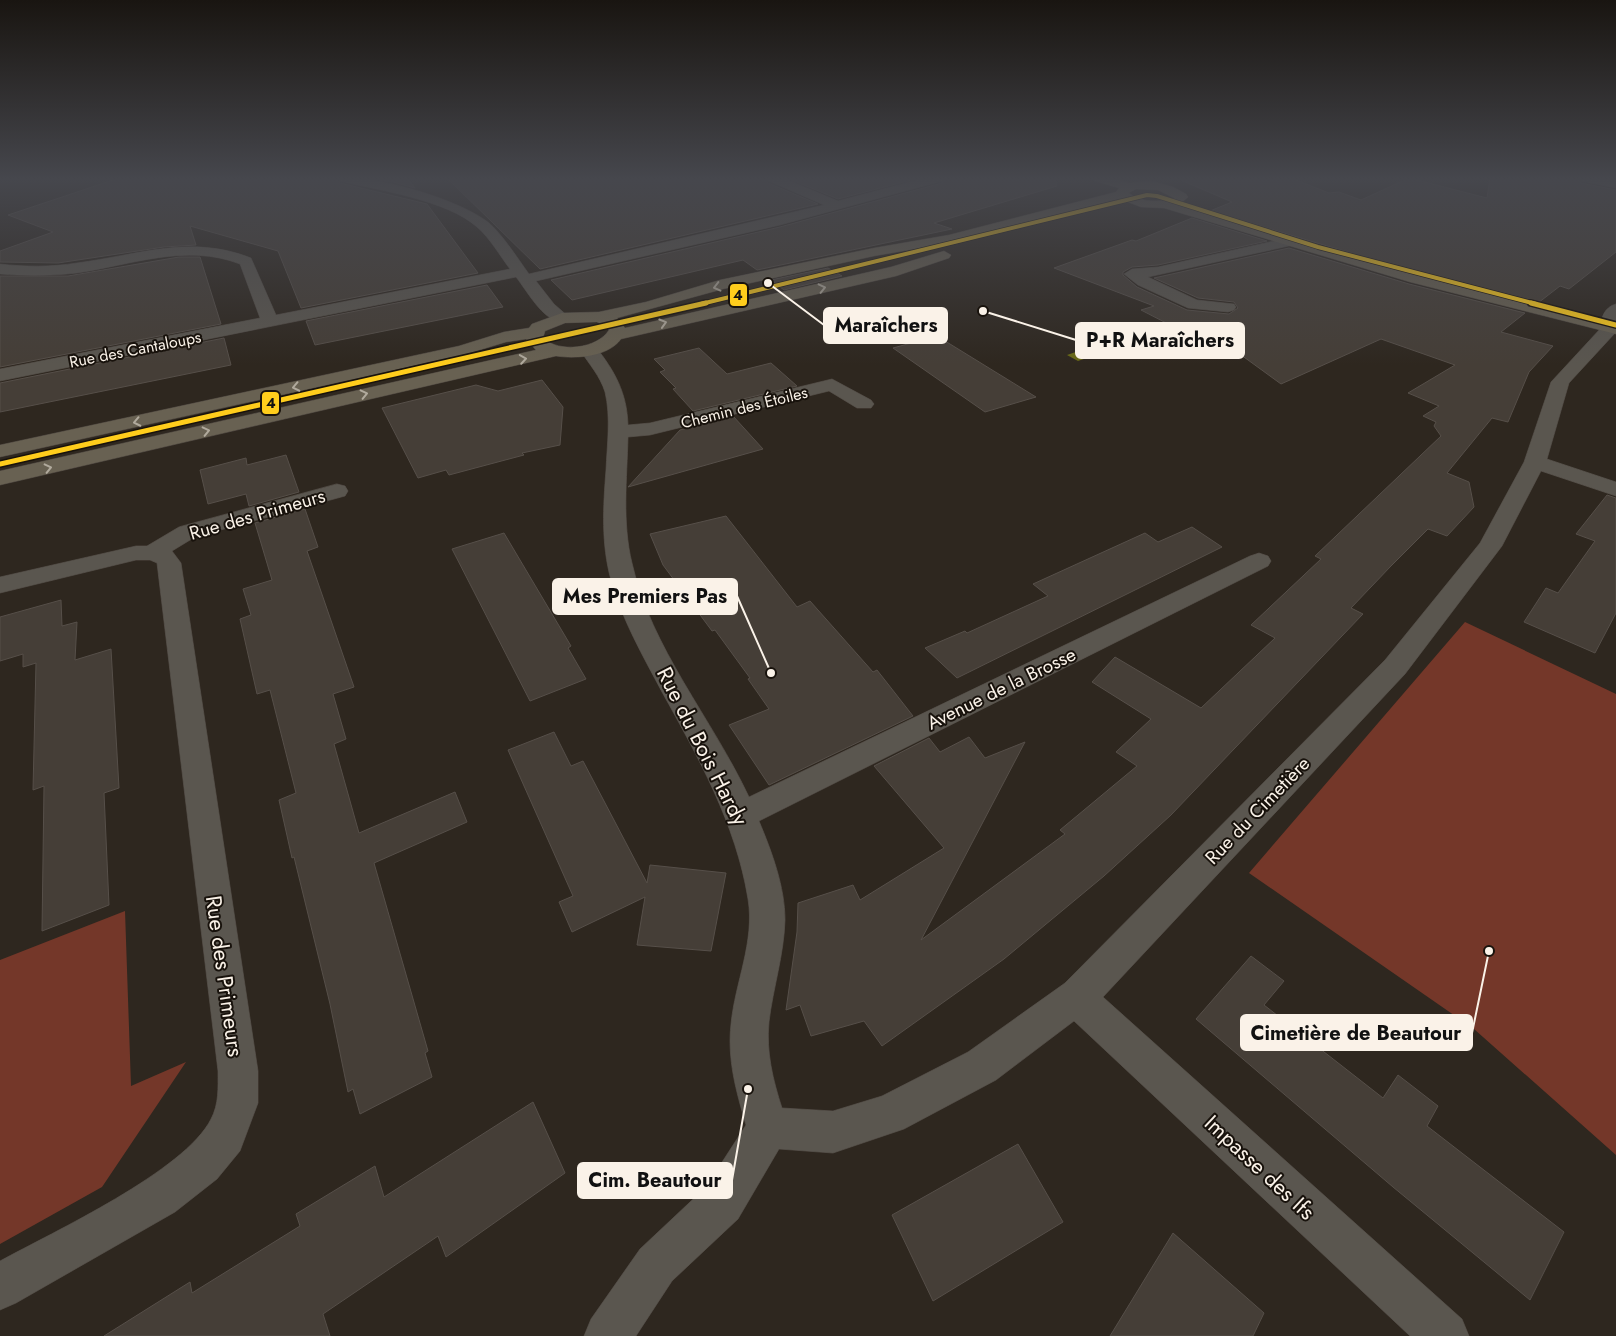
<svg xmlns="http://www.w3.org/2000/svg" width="1616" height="1336" viewBox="0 0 1616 1336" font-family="Jost,sans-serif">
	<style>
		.green { fill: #743729 }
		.water { fill: #696915 }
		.building { fill: #453e37; stroke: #564f49 }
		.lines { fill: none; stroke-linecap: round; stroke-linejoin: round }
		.minor-casing { stroke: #4c453f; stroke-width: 1 }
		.major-casing { stroke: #4c453f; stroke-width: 1 }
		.minor { fill: #5a564f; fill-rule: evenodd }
		.major { fill: #686152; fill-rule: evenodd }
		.bus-1-far1-casing { stroke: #18120c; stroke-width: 5.5 }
		.bus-1-casing { stroke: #18120c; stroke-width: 8 }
		.bus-1-far1 { stroke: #ffcd1c; stroke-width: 4 }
		.bus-1 { stroke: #ffcd1c; stroke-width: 5 }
		.oneway { stroke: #b1aa9d }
		.labels { text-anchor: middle; stroke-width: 4; stroke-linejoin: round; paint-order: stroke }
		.far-street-label { font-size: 16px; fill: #faf2e8; stroke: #18120c }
		.street-label { font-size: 19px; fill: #faf2e8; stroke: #18120c }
		.near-street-label { font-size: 22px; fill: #faf2e8; stroke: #18120c }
		.leader { fill: none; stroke: #faf2e8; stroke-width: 2 }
		.callout-dot { fill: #faf2e8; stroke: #18120c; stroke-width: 2 }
		.callout { fill: #faf2e8; stroke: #faf2e8; stroke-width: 2 }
		.callout-label { font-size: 20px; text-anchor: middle; font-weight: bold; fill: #111 }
		.line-badge { stroke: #18120c; stroke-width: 2 }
		.pale-badge-label { font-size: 14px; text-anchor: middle; font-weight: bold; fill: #111 }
	</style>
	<rect width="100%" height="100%" fill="#2e271f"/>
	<!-- green -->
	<g class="green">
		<polygon points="1465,622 1616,694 1616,1155 1474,1029 1249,873"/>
		<polygon points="125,911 131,1086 186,1062 102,1187 0,1244 0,960"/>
	</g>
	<!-- water -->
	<polygon class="water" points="1096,345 1107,351 1078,361 1067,355"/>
	<!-- building -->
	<g class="building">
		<polygon points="119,178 336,178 340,183 427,204 478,273 301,308 278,251 190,226 196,245 164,247 58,263 0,262 0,251 53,232 8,215"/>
		<polygon points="367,178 407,178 415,188 393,182"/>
		<polygon points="447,178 765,178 768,183 818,204 540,269"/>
		<polygon points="787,178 919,178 838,199"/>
		<polygon points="946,178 1055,178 1057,186 934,223 952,229 757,270 743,260 572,300 551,280 780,227 942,183"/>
		<polygon points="1176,178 1291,178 1329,193 1339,192 1361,200 1409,178 1487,198 1490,178 1577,178 1581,183 1616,190 1616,252 1569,289 1560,286 1538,303 1421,274 1210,211 1232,202"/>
		<polygon points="1192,218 1267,241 1158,265 1132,267 1123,272 1123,275 1137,287 1187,310 1229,314 1238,308 1234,302 1198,298 1154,278 1289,248 1409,284 1525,313 1501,332 1553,346 1529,372 1508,422 1492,418 1447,473 1469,482 1474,507 1447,536 1428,529 1391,566 1351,608 1363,614 1171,815 1104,876 1004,959 882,1046 864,1021 811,1036 800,1005 786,1010 797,932 798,903 853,885 860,900 944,848 874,766 929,738 940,752 969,737 985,758 1025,742 921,940 1065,834 1060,830 1137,766 1116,752 1151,719 1092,682 1115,657 1201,708 1275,638 1251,625 1321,559 1315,556 1441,436 1434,426 1436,422 1423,416 1439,406 1408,393 1455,365 1381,339 1281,384 1237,352 1213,340 1205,343 1141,310 1154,306 1054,268 1132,240 1136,241"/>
		<polygon points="179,257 200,257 221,324 0,367 0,276 68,276"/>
		<polygon points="828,268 842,276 784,290 771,280"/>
		<polygon points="487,285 503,307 315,345 306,321"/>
		<polygon points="937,336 1036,397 985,412 893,348"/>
		<polygon points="224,338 231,365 0,412 0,383"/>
		<polygon points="699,348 727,374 771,363 797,386 693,411 673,389 676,388 660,372 665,370 654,359"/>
		<polygon points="542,380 563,407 560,445 522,453 524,455 449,475 446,470 418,478 382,408 476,385 498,391"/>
		<polygon points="733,416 763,449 628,487 680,430"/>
		<polygon points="286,455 299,492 249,506 246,494 208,504 200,470 246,458 247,465"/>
		<polygon points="1607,495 1616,498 1616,613 1595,653 1524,622 1546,588 1558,593 1595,541 1576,534"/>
		<polygon points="305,509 318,547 307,551 354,687 333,694 346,739 334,744 359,833 455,792 467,822 374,863 428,1051 425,1053 432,1077 360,1114 353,1089 348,1092 330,1004 294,857 292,858 279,800 296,793 270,690 257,694 240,619 251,615 243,589 272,580 255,523"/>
		<polygon points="726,516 797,607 810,601 873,672 877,670 913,716 769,785 729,725 769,709 748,679 750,678 715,630 712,631 663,565 650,534"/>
		<polygon points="1192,527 1222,547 957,678 925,648 965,631 967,633 1048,596 1033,584 1145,533 1158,542"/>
		<polygon points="504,533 571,646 568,648 586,679 530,701 452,549"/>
		<polygon points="61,600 62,626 77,622 75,660 111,649 119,788 104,793 109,905 42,931 44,786 33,790 36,663 23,667 23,654 0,661 0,617"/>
		<polygon points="554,732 571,766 583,761 647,883 650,865 726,873 711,951 637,945 645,897 572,932 559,902 573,896 508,750"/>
		<polygon points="1251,956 1284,981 1264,1005 1383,1098 1398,1075 1438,1106 1427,1126 1564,1232 1530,1300 1393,1187 1196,1019"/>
		<polygon points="533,1102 565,1173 446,1257 438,1236 323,1314 330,1336 104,1336 190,1282 192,1293 300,1226 296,1214 375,1166 384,1197"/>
		<polygon points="1018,1144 1063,1222 933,1301 892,1215"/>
		<polygon points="1173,1233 1264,1313 1253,1336 1110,1336"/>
	</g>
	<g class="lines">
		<!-- minor casing -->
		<g class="minor-casing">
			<g id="minor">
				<path d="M338 178C375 175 454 198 485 220 499 229 518 259 529 274L824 205 769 181 767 178H783L838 201 925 178H944L942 181 780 225 536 281 554 304 570 318 568 322C546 327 528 292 516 277L0 381V369L260 318 240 264C186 243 131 265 77 273 52 276 25 276 0 274V264C25 267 52 267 77 263 139 255 190 234 251 258L276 315 510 269C500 256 490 238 477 227 447 200 378 190 340 181Z"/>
				<polygon points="1579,178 1616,180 1616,188 1581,181"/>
				<polygon points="1288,238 1295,242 1293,245 1148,277 1197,300 1234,304 1236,307 1234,310 1228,312 1188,308 1138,285 1124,274 1132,269 1158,267"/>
				<path d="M1616 304V332L1569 383 1547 459 1616 482V496L1541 471 1502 546 1405 674 1103 997 1462 1319 1469 1336H1410L1074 1021 996 1080 904 1129 833 1153 779 1149 738 1219 672 1281 636 1336H584L591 1319 640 1249 706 1187 746 1125C736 1091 727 1059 731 1024 735 982 755 942 748 899 736 824 698 757 662 692 643 656 622 620 611 580 601 544 603 507 606 470 607 445 611 417 605 392 600 376 589 364 580 350L583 346H595C615 371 627 393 628 425L650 423 832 379 871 400 874 404 871 408H857L829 391 650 435 628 437C627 479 622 522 632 563 651 648 712 718 749 797L1250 556 1259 553 1268 556 1271 561 1268 566 759 821C772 852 785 887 785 920 784 955 773 988 769 1022 766 1052 773 1080 782 1108L833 1111 882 1096 968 1052 1065 983 1385 660 1480 543 1524 462 1551 382 1600 329C1601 318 1604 307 1616 304Z"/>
				<path d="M337 484 345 486 348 491 345 496 195 537 172 551 181 563 258 1071V1103L240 1151 217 1179 175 1212 16 1303 0 1310V1261C53 1232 185 1171 211 1119 219 1104 218 1088 218 1071L157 563 150 560H136L0 593V577L136 546H147L179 527Z"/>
			</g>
		</g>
		<!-- major casing -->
		<g class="major-casing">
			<path id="major" d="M1093 178H1111L1129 183 1152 181 1173 187 1186 194 1188 197 1180 204 1421 276 1616 324V334L1410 282 1164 208 1141 207 1120 199 949 243 874 256 723 289 617 318 625 328 891 267 944 251 951 255 949 258 896 276 621 339C608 357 576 359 556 356L0 485V471L536 350 526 339 506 342 463 355 0 457V445L459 346 504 332 529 328 532 324 562 313 599 312 646 302 720 280 874 248 949 235 1116 192 1119 188 1095 181ZM1136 189 1158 190 1174 198C1160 202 1141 203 1129 193ZM597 322 606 326 609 330C597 349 559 353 543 338L545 331 565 323Z"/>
		</g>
		<!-- minor -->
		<use href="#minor" class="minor"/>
		<!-- major -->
		<use href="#major" class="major"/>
		<!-- bus-1-far1 casing -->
		<g class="bus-1-far1-casing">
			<polyline id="bus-1-far1" points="701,304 1147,195 1157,196 1318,247 1536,304"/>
		</g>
		<!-- bus-1 casing -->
		<g class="bus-1-casing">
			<g id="bus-1">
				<polyline points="1531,303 1616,325"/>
				<polyline points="0,464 706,303"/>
			</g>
		</g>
		<!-- bus-1-far1 -->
		<use href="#bus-1-far1" class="bus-1-far1"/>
		<!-- bus-1 -->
		<use href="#bus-1" class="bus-1"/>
	</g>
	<!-- one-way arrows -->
	<defs><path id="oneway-chevron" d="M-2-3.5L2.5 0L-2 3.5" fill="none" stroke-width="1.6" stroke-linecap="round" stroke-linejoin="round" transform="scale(1.25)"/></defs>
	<g class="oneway">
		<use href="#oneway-chevron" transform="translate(717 287) rotate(166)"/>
		<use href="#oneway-chevron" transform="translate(822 288) rotate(-13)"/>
		<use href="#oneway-chevron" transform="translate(663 323) rotate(-17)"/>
		<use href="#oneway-chevron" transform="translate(523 359) rotate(-9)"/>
		<use href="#oneway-chevron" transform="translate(296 387) rotate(168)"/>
		<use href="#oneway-chevron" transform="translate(364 394) rotate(-13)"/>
		<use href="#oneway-chevron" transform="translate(137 422) rotate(168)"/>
		<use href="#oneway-chevron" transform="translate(206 431) rotate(-13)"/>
		<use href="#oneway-chevron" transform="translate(48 468) rotate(-13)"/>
	</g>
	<!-- sky -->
	<linearGradient id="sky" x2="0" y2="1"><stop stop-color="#191511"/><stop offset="0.49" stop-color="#46474d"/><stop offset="1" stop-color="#46474d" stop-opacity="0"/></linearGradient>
	<rect width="1616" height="365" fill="url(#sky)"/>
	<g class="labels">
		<!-- far-street labels -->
		<g class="far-street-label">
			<text transform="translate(135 349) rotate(-11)" y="6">Rue des Cantaloups</text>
			<text transform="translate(744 407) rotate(-14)" y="6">Chemin des Étoiles</text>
		</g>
		<!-- street labels -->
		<g class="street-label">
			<text transform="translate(257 514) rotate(-16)" y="7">Rue des Primeurs</text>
			<text transform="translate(1001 688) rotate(-26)" y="7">Avenue de la Brosse</text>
			<text transform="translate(1257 810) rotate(-46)" y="7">Rue du Cimetière</text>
		</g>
		<!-- near-street labels -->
		<g class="near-street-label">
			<text transform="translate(703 746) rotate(63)" y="8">Rue du Bois Hardy</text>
			<text transform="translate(225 976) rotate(82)" y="8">Rue des Primeurs</text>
			<text transform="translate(1260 1167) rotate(43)" y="8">Impasse des Ifs</text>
		</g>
	</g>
	<!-- callouts -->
	<path class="leader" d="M768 283L824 325M983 311L1076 340M771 673L737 596M1489 951L1472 1033M748 1089L732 1180"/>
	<g class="callout-dot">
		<circle cx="768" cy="283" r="5"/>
		<circle cx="983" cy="311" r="5"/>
		<circle cx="771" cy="673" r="5"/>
		<circle cx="1489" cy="951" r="5"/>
		<circle cx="748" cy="1089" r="5"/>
	</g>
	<g class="callout">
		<rect x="824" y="308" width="123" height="35" rx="5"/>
		<rect x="1076" y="323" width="168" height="35" rx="5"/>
		<rect x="553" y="579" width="184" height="35" rx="5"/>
		<rect x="1241" y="1015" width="231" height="35" rx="5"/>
		<rect x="578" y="1163" width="154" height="35" rx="5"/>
	</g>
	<g class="callout-label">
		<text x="886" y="332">Maraîchers</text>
		<text x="1160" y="347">P+R Maraîchers</text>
		<text x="645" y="603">Mes Premiers Pas</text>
		<text x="1356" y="1040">Cimetière de Beautour</text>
		<text x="655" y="1187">Cim. Beautour</text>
	</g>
	<g class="line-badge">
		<rect x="729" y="283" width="19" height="24" rx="5" fill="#ffcd1c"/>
		<rect x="261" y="391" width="19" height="24" rx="5" fill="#ffcd1c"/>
	</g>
	<g class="pale-badge-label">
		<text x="738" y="300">4</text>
		<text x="271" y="408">4</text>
	</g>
</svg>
